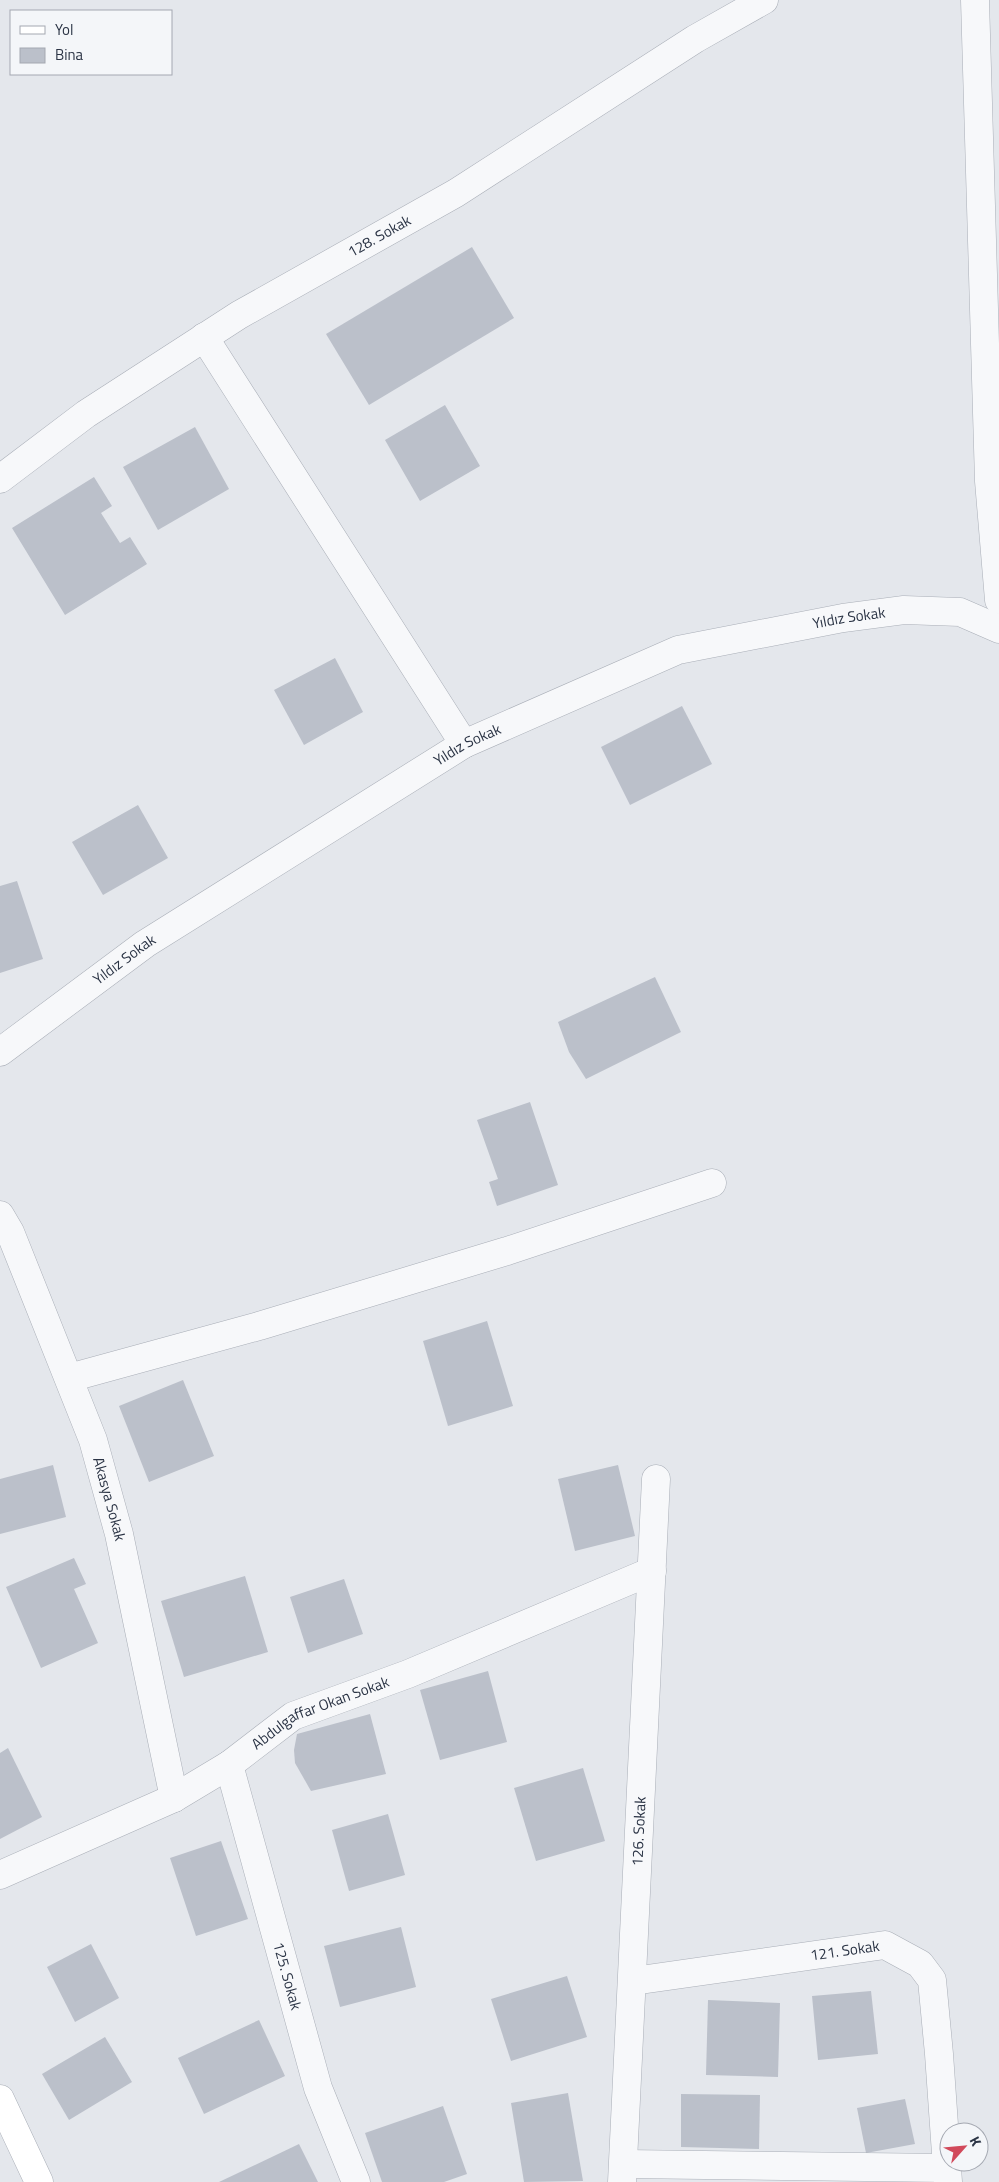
<svg xmlns="http://www.w3.org/2000/svg" width="999" height="2182" viewBox="0 0 999 2182" font-family="'Titillium Web',sans-serif">
	<style>
		.building { fill: #bbc0ca }
		.lines { fill: none; stroke-linecap: round; stroke-linejoin: round }
		.street-casing { stroke: #a9aeb7; stroke-width: 29 }
		.secondary-casing { stroke: #a9aeb7; stroke-width: 29 }
		.street { stroke: #f7f8fa; stroke-width: 28 }
		.secondary { stroke: #fff; stroke-width: 28 }
		.labels { text-anchor: middle; stroke-width: 4.5; stroke-linejoin: round; paint-order: stroke }
		.street-label { font-size: 15px; fill: #2b3445; stroke: #f4f6f9 }
	</style>
	<rect width="100%" height="100%" fill="#e4e7ec"/>
	<!-- building -->
	<g class="building">
		<polygon points="472,247 514,318 369,405 326,334"/>
		<polygon points="445,405 480,466 420,501 385,440"/>
		<polygon points="195,427 229,489 158,530 123,467"/>
		<polygon points="94,477 112,506 101,513 120,543 130,537 147,564 65,615 12,528"/>
		<polygon points="335,658 363,712 304,745 274,690"/>
		<polygon points="682,706 712,764 630,805 601,747"/>
		<polygon points="138,805 168,858 103,895 72,842"/>
		<polygon points="17,881 43,959 0,973 0,886"/>
		<polygon points="655,977 681,1032 586,1079 569,1052 558,1022"/>
		<polygon points="530,1102 558,1185 497,1206 489,1182 498,1179 477,1120"/>
		<polygon points="487,1321 513,1406 448,1426 423,1341"/>
		<polygon points="183,1380 214,1456 149,1482 119,1406"/>
		<polygon points="53,1465 66,1517 0,1534 0,1479"/>
		<polygon points="618,1465 635,1536 575,1551 558,1479"/>
		<polygon points="74,1558 86,1584 74,1589 98,1643 41,1668 6,1587"/>
		<polygon points="245,1576 268,1652 184,1677 161,1601"/>
		<polygon points="344,1579 363,1634 308,1653 290,1597"/>
		<polygon points="488,1671 507,1742 440,1760 420,1690"/>
		<polygon points="370,1714 386,1774 311,1791 295,1763 294,1750 297,1734"/>
		<polygon points="8,1748 42,1817 0,1839 0,1753"/>
		<polygon points="583,1768 605,1841 536,1861 514,1788"/>
		<polygon points="388,1814 405,1875 349,1891 332,1830"/>
		<polygon points="221,1841 248,1919 196,1936 170,1858"/>
		<polygon points="401,1927 416,1987 340,2007 324,1946"/>
		<polygon points="91,1944 119,1998 75,2022 47,1967"/>
		<polygon points="567,1976 587,2037 511,2061 491,1999"/>
		<polygon points="871,1991 878,2054 818,2060 812,1996"/>
		<polygon points="708,2000 780,2003 778,2077 706,2075"/>
		<polygon points="259,2020 285,2076 204,2114 178,2058"/>
		<polygon points="105,2037 132,2082 69,2120 42,2074"/>
		<polygon points="568,2093 583,2181 524,2182 511,2103"/>
		<polygon points="681,2094 760,2095 759,2149 681,2147"/>
		<polygon points="905,2099 915,2144 866,2153 857,2108"/>
		<polygon points="443,2106 467,2174 444,2182 382,2182 365,2133"/>
		<polygon points="299,2144 318,2182 219,2182"/>
	</g>
	<g class="lines">
		<!-- street casing -->
		<g class="street-casing">
			<g id="street">
				<polyline points="975,0 989,481 999,600"/>
				<polyline points="204,337 464,744"/>
				<path id="s1" d="M0 479 86 414 239 315 456 193 695 39 764 0"/>
				<path id="s2" d="M0 1052 145 944 464 744 678 650 843 618 904 610 960 612 999 629"/>
				<path id="s3" d="M0 1215 10 1232 93 1440 119 1534 174 1798"/>
				<polyline points="69,1378 259,1326 507,1251 712,1183"/>
				<path id="s4" d="M229 1765 318 2088 356 2182"/>
				<path id="s5" d="M0 1875 174 1798 229 1765 293 1716 408 1674 652 1571"/>
				<path id="s6" d="M633 1981 885 1945 920 1964 932 1980 939 2054 948 2182"/>
				<polyline points="624,2164 947,2168"/>
				<path id="s7" d="M622 2182 656 1479"/>
			</g>
		</g>
		<!-- secondary casing -->
		<g class="secondary-casing">
			<polyline id="secondary" points="0,2099 39,2182"/>
		</g>
		<!-- street -->
		<use href="#street" class="street"/>
		<!-- secondary -->
		<use href="#secondary" class="secondary"/>
	</g>
	<g class="labels">
		<!-- street labels -->
		<g class="street-label">
			<text dy="5" stroke="none"><textPath href="#s1" startOffset="451">128. Sokak</textPath></text>
			<text dy="5" stroke="none"><textPath href="#s2" startOffset="965">Yıldız Sokak</textPath></text>
			<text dy="5" stroke="none"><textPath href="#s2" startOffset="560">Yıldız Sokak</textPath></text>
			<text dy="5" stroke="none"><textPath href="#s2" startOffset="155">Yıldız Sokak</textPath></text>
			<text dy="5" stroke="none"><textPath href="#s3" startOffset="305">Akasya Sokak</textPath></text>
			<text dy="5" stroke="none"><textPath href="#s5" startOffset="361">Abdulgaffar Okan Sokak</textPath></text>
			<text dy="5" stroke="none"><textPath href="#s7" startOffset="351">126. Sokak</textPath></text>
			<text dy="5" stroke="none"><textPath href="#s6" startOffset="214">121. Sokak</textPath></text>
			<text dy="5" stroke="none"><textPath href="#s4" startOffset="219">125. Sokak</textPath></text>
		</g>
	</g>
	<!-- legend -->
	<rect x="10" y="10" width="162" height="65" fill="#f4f6f9" stroke="#a4a8b1"/>
	<rect x="20" y="26" width="25" height="8" fill="#ffffff" stroke="#a4a8b1"/>
	<text x="55" y="35" font-size="15" fill="#2b3445">Yol</text>
	<rect x="20" y="48" width="25" height="15" fill="#bbc0ca" stroke="#a4a8b1"/>
	<text x="55" y="60" font-size="15" fill="#2b3445">Bina</text>
	<!-- north arrow -->
	<g transform="translate(964 2147) rotate(63)"><circle r="24" fill="#f4f6f9" stroke="#a4a8b1"/>
	<path d="M0-4L9 19L0 12L-9 19Z" fill="#d1495b"/>
	<text y="-8" font-size="14" font-weight="bold" text-anchor="middle" fill="#2b3445">K</text>
	</g>
</svg>
